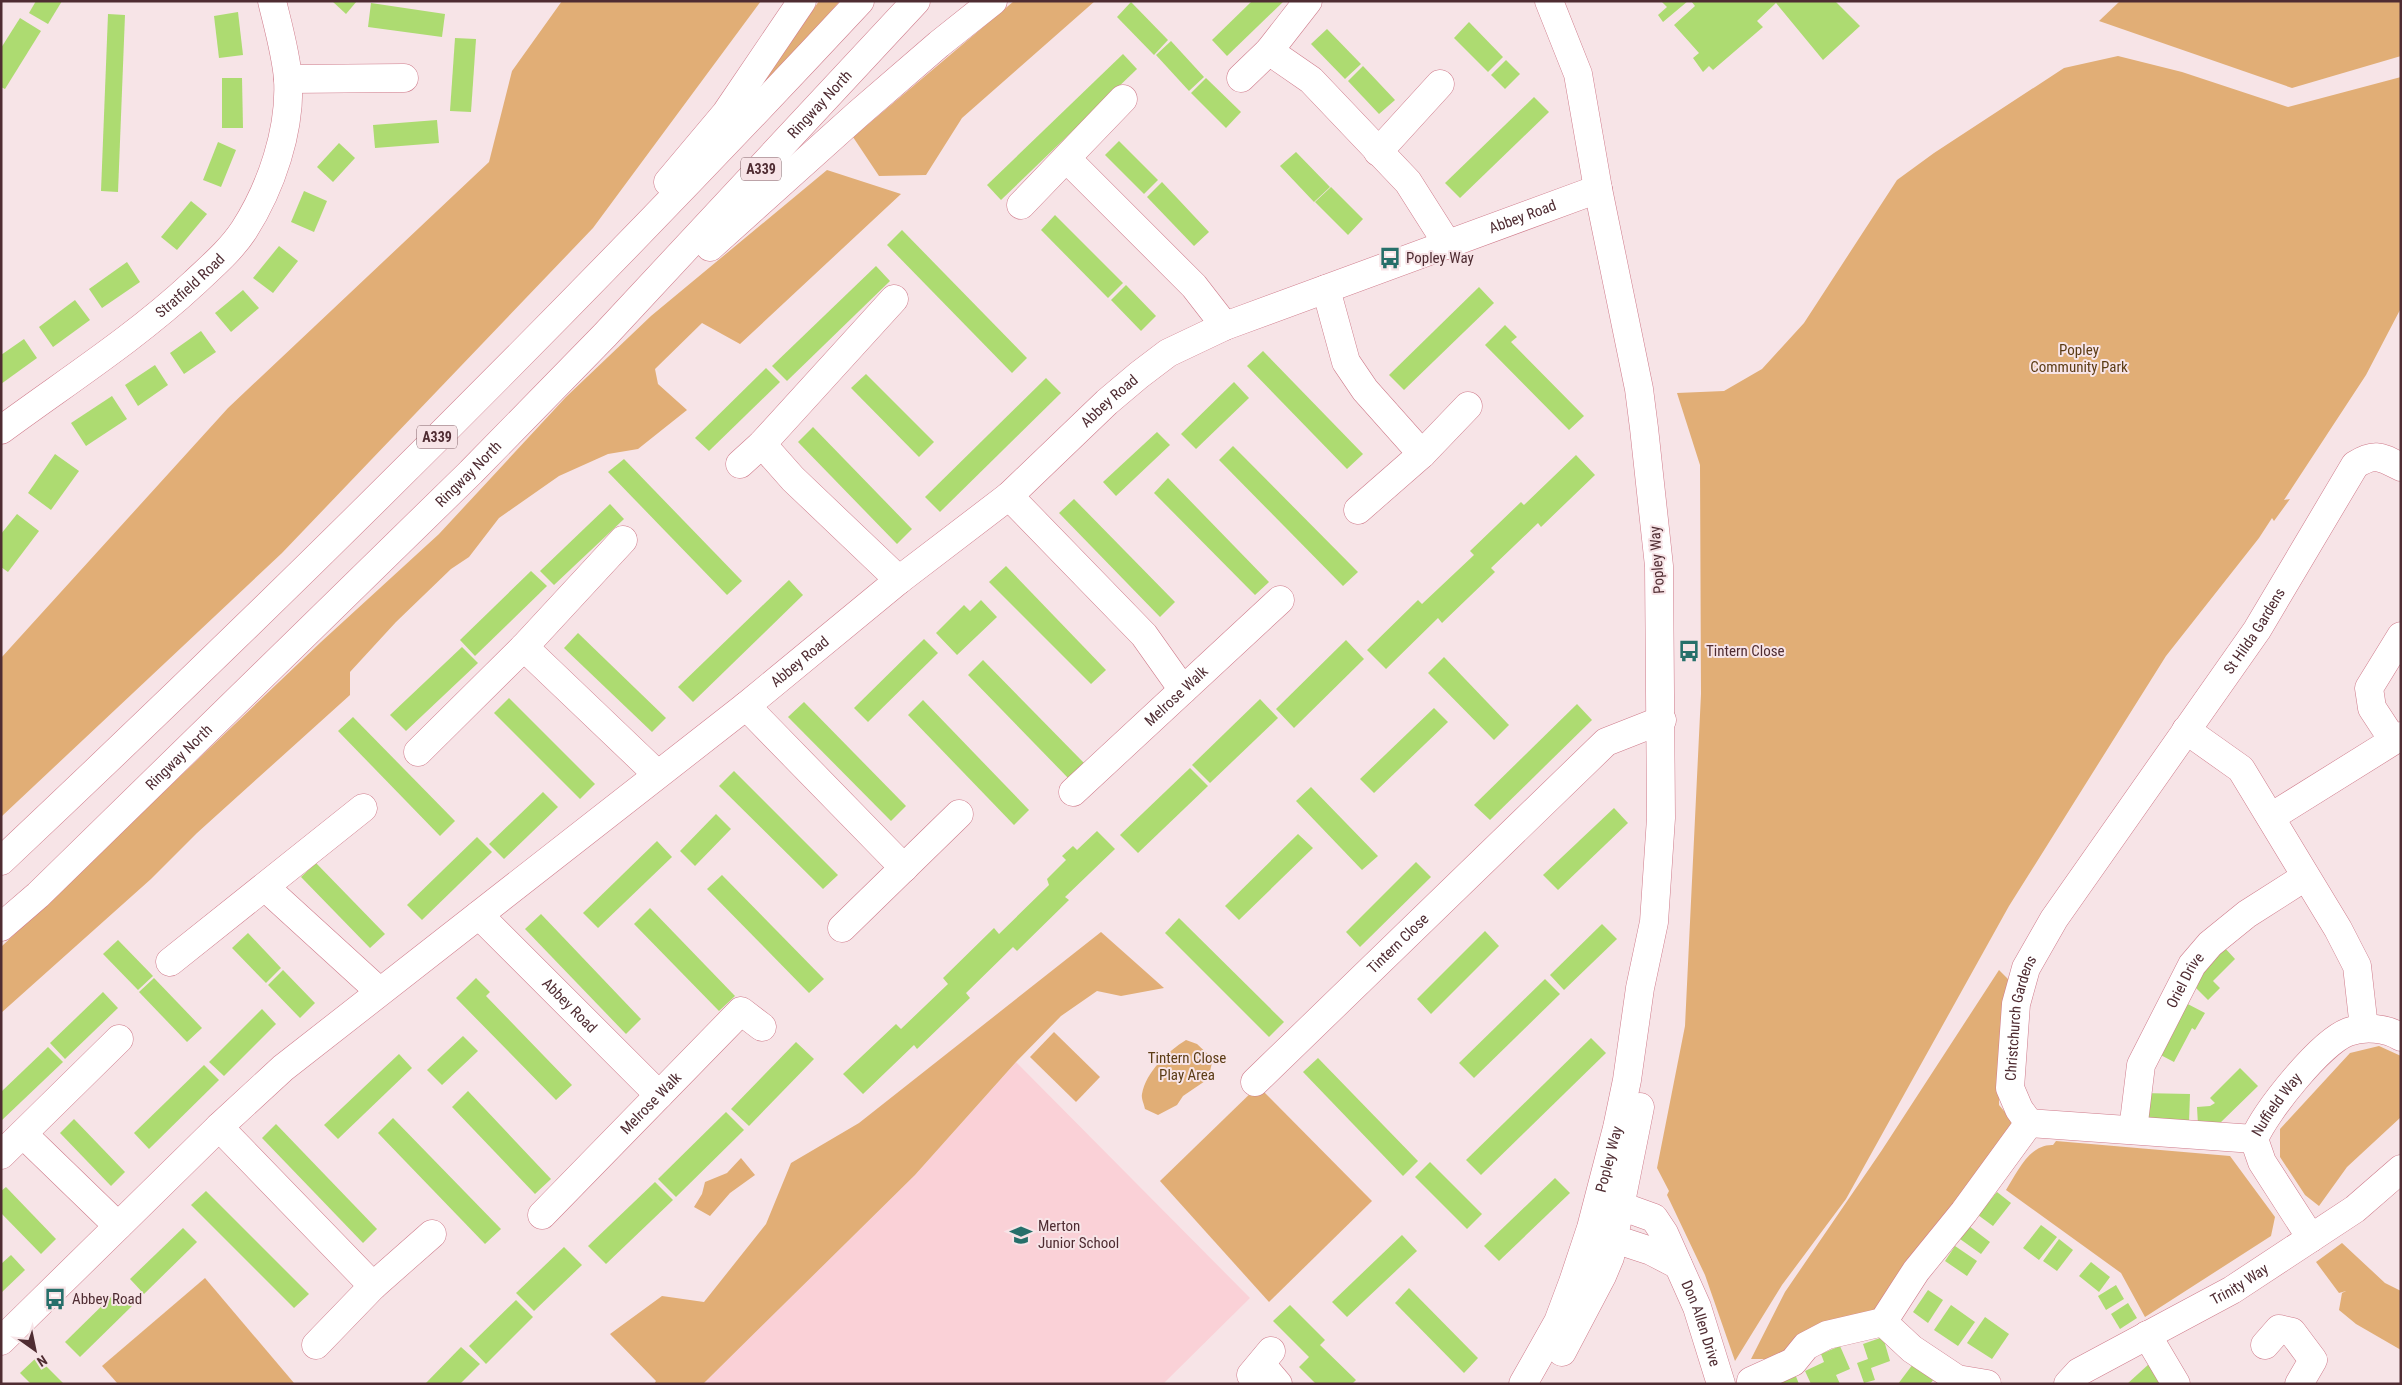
<svg xmlns="http://www.w3.org/2000/svg" width="2402" height="1385" viewBox="0 0 2402 1385" font-family="'Roboto Condensed',sans-serif">
	<style>
		.built { fill: #fad1d7 }
		.green { fill: #e1ae76 }
		.building { fill: #addb71 }
		.lines { fill: none; stroke-linecap: round; stroke-linejoin: round }
		.minor-casing { stroke: #cf7b8b; stroke-width: 29 }
		.highway-casing { stroke: #cf7b8b; stroke-width: 29 }
		.minor { stroke: #fff; stroke-width: 28 }
		.highway { stroke: #fff; stroke-width: 28 }
		.labels { text-anchor: middle; stroke-width: 4; stroke-linejoin: round; paint-order: stroke }
		.shield { fill: #f7e4e7; stroke: #816368; stroke-width: 1 }
		.shield-label { font-size: 14px; font-weight: bold; fill: #4f2c32 }
		.street-label { font-size: 15px; fill: #4f2c32; stroke: #f7e4e7 }
		.poi-label { font-size: 15px; fill: #4f2c32; stroke: #f7e4e7; text-anchor: start }
		.park-label { font-size: 15px; fill: #5c3c15; stroke: #f7e4e7 }
	</style>
	<rect width="100%" height="100%" fill="#f7e4e7"/>
	<!-- built -->
	<polygon class="built" points="1016,1062 1250,1298 1163,1384 703,1384 915,1175"/>
	<!-- green -->
	<g class="green">
		<polygon points="562,1 761,1 593,228 282,553 1,817 1,658 228,408 489,162 512,71"/>
		<polygon points="819,1 840,1 748,105"/>
		<polygon points="1014,1 1095,1 962,118 926,175 879,176 853,137"/>
		<polygon points="2120,1 2401,1 2401,56 2292,88 2099,21"/>
		<polygon points="2118,56 2182,72 2288,107 2401,77 2401,308 2366,375 2284,500 2290,499 2274,521 2272,518 2259,538 2166,656 2009,906 1846,1199 1782,1285 1735,1361 1705,1275 1667,1195 1669,1191 1657,1168 1685,1026 1701,694 1700,465 1677,393 1724,391 1762,369 1804,323 1897,180 1934,153 2064,68"/>
		<polygon points="827,170 901,194 740,344 702,323 655,369 658,384 687,410 638,449 608,454 559,476 499,518 469,557 451,569 396,622 350,672 350,695 197,833 151,879 1,1013 1,947 321,642 439,534 566,397 651,316"/>
		<polygon points="1101,932 1164,988 1121,996 1097,991 1061,1016 1016,1062 915,1175 703,1384 654,1384 656,1381 610,1334 662,1296 704,1302 766,1224 791,1163 859,1123"/>
		<polygon points="1999,970 2011,982 1999,1056 1999,1105 2015,1124 1879,1311 1788,1354 1768,1359 1751,1359 1785,1292 1882,1150"/>
		<polygon points="1054,1032 1100,1077 1076,1102 1030,1057"/>
		<path d="M1186 1040 1197 1044 1213 1059 1208 1079 1183 1096 1177 1105 1158 1115 1145 1109C1144 1104 1141 1098 1142 1094 1146 1072 1168 1051 1186 1040Z"/>
		<polygon points="2379,1046 2401,1056 2401,1117 2347,1167 2319,1206 2305,1195 2280,1157 2280,1129 2350,1053"/>
		<polygon points="1258,1086 1372,1201 1269,1302 1160,1181"/>
		<path d="M2056 1141 2230 1156 2275 1217 2271 1236 2145 1317 2121 1273 2006 1190C2017 1173 2029 1144 2053 1145Z"/>
		<polygon points="741,1158 755,1175 730,1193 710,1216 694,1207 702,1194 705,1182 727,1173"/>
		<polygon points="2342,1243 2385,1283 2401,1291 2401,1350 2356,1324 2339,1310 2342,1293 2346,1291 2339,1293 2316,1262"/>
		<polygon points="205,1278 294,1383 293,1384 118,1384 102,1366"/>
	</g>
	<!-- building -->
	<g class="building">
		<polygon points="36,1 62,1 48,24 29,13"/>
		<polygon points="332,1 357,1 346,14"/>
		<polygon points="1252,1 1284,1 1227,56 1212,40"/>
		<polygon points="1661,1 1688,1 1663,22 1658,15 1667,7"/>
		<polygon points="1691,1 1835,1 1860,26 1823,60 1776,3 1757,21 1763,27 1713,70 1709,66 1703,72 1693,58 1699,53 1674,25 1695,6"/>
		<polygon points="1131,2 1168,40 1154,55 1117,17"/>
		<polygon points="371,3 445,14 442,37 368,27"/>
		<polygon points="238,12 243,55 219,58 214,16"/>
		<polygon points="108,14 125,15 118,192 101,191"/>
		<polygon points="20,18 41,31 5,89 1,87 1,48"/>
		<polygon points="1469,22 1503,57 1488,72 1454,38"/>
		<polygon points="1327,29 1361,64 1345,79 1311,44"/>
		<polygon points="455,38 476,39 471,112 450,111"/>
		<polygon points="1171,41 1204,77 1189,91 1156,55"/>
		<polygon points="1123,54 1137,69 1001,200 987,185"/>
		<polygon points="1506,60 1520,74 1505,89 1491,75"/>
		<polygon points="1363,66 1395,100 1379,114 1348,81"/>
		<polygon points="222,78 242,78 243,128 222,128"/>
		<polygon points="1206,78 1241,112 1226,128 1191,93"/>
		<polygon points="1534,97 1549,112 1460,198 1445,183"/>
		<polygon points="437,120 439,143 375,148 373,125"/>
		<polygon points="1119,141 1158,180 1144,194 1105,155"/>
		<polygon points="218,142 236,150 221,187 203,180"/>
		<polygon points="339,143 355,158 333,182 317,167"/>
		<polygon points="1296,152 1330,187 1314,202 1280,166"/>
		<polygon points="1162,182 1209,232 1194,246 1147,197"/>
		<polygon points="1331,187 1363,219 1348,235 1315,202"/>
		<polygon points="304,191 327,201 314,232 291,222"/>
		<polygon points="191,201 207,214 177,250 161,237"/>
		<polygon points="1055,215 1123,283 1108,298 1041,230"/>
		<polygon points="902,230 1027,358 1012,373 887,245"/>
		<polygon points="279,246 298,261 273,293 253,278"/>
		<polygon points="127,262 140,282 102,308 89,289"/>
		<polygon points="876,266 890,281 787,381 772,366"/>
		<polygon points="1126,285 1156,316 1141,331 1111,300"/>
		<polygon points="1479,287 1494,303 1404,390 1389,375"/>
		<polygon points="243,290 259,308 231,332 215,313"/>
		<polygon points="75,300 90,320 53,347 39,327"/>
		<polygon points="1505,325 1517,337 1511,342 1584,416 1569,430 1485,345"/>
		<polygon points="201,331 216,352 184,374 170,353"/>
		<polygon points="24,339 37,358 1,384 1,355"/>
		<polygon points="1263,351 1363,454 1347,469 1247,366"/>
		<polygon points="155,365 168,385 138,406 125,385"/>
		<polygon points="766,368 780,382 709,451 695,438"/>
		<polygon points="866,374 934,442 919,457 851,388"/>
		<polygon points="1046,378 1061,393 940,512 925,497"/>
		<polygon points="1234,382 1249,398 1196,449 1181,434"/>
		<polygon points="112,396 127,419 86,446 71,423"/>
		<polygon points="813,427 912,529 897,544 798,442"/>
		<polygon points="1157,432 1170,445 1116,496 1103,482"/>
		<polygon points="1233,446 1358,572 1343,586 1219,460"/>
		<polygon points="55,454 79,471 51,510 28,493"/>
		<polygon points="1576,455 1595,475 1541,527 1538,523 1491,568 1495,572 1442,623 1438,618 1386,669 1367,650 1418,600 1422,604 1474,555 1470,551 1521,502 1524,505"/>
		<polygon points="624,459 742,581 727,595 608,472"/>
		<polygon points="1168,478 1269,582 1255,595 1154,493"/>
		<polygon points="1074,499 1175,602 1160,617 1059,513"/>
		<polygon points="610,504 624,519 554,585 540,571"/>
		<polygon points="17,514 39,531 8,572 1,567 1,534"/>
		<polygon points="1006,566 1106,670 1091,684 989,582"/>
		<polygon points="531,571 547,586 475,656 460,640"/>
		<polygon points="789,580 803,595 693,702 678,687"/>
		<polygon points="981,600 997,617 957,655 936,633 964,605 970,611"/>
		<polygon points="578,633 666,718 652,732 564,648"/>
		<polygon points="924,639 938,653 868,722 854,708"/>
		<polygon points="1346,640 1364,659 1294,728 1276,709"/>
		<polygon points="462,647 478,663 406,731 390,715"/>
		<polygon points="1444,657 1509,725 1494,740 1428,673"/>
		<polygon points="983,660 1084,763 1069,779 968,675"/>
		<polygon points="509,698 595,784 580,799 494,713"/>
		<polygon points="1260,699 1278,718 1210,783 1192,765"/>
		<polygon points="923,700 1029,810 1014,825 908,715"/>
		<polygon points="804,702 906,806 891,821 788,717"/>
		<polygon points="1577,704 1592,720 1490,820 1474,805"/>
		<polygon points="1434,708 1448,722 1374,793 1360,779"/>
		<polygon points="353,717 455,821 440,836 338,731"/>
		<polygon points="1190,768 1208,786 1138,853 1120,835"/>
		<polygon points="734,771 838,875 823,889 719,786"/>
		<polygon points="1311,787 1378,856 1362,870 1296,801"/>
		<polygon points="543,792 558,807 504,859 489,844"/>
		<polygon points="1614,808 1628,823 1558,890 1543,875"/>
		<polygon points="716,814 731,829 695,866 680,851"/>
		<polygon points="1097,831 1115,849 1065,897 1069,900 1017,951 1013,947 966,993 970,998 917,1049 914,1045 863,1094 843,1074 896,1024 901,1029 948,984 943,978 994,928 999,934 1049,885 1047,879 1066,860 1062,856 1073,846 1077,850"/>
		<polygon points="1298,834 1313,848 1239,920 1225,906"/>
		<polygon points="477,837 492,852 422,920 407,905"/>
		<polygon points="657,841 672,857 598,928 583,913"/>
		<polygon points="1416,862 1431,877 1360,947 1346,932"/>
		<polygon points="316,863 385,934 370,948 301,877"/>
		<polygon points="722,875 824,979 809,993 707,889"/>
		<polygon points="650,908 735,996 719,1011 634,924"/>
		<polygon points="541,914 641,1019 626,1034 525,929"/>
		<polygon points="1179,918 1284,1022 1269,1037 1165,933"/>
		<polygon points="1602,924 1617,939 1564,990 1550,975"/>
		<polygon points="1485,931 1499,946 1431,1014 1417,999"/>
		<polygon points="248,933 281,968 266,983 232,948"/>
		<polygon points="118,940 153,976 138,990 103,954"/>
		<polygon points="2223,946 2235,959 2213,981 2220,988 2208,1000 2189,981"/>
		<polygon points="283,970 315,1003 300,1018 268,985"/>
		<polygon points="154,978 202,1028 187,1042 139,992"/>
		<polygon points="476,978 490,992 486,996 572,1085 556,1100 456,998"/>
		<polygon points="1545,979 1560,994 1474,1078 1459,1063"/>
		<polygon points="103,992 118,1008 65,1059 50,1043"/>
		<polygon points="2180,1000 2205,1013 2195,1030 2192,1028 2174,1062 2153,1051"/>
		<polygon points="262,1009 276,1024 224,1076 209,1062"/>
		<polygon points="463,1036 478,1051 442,1085 427,1070"/>
		<polygon points="1591,1038 1606,1053 1481,1175 1466,1160"/>
		<polygon points="796,1042 814,1059 749,1126 731,1109"/>
		<polygon points="48,1047 63,1062 1,1121 1,1092"/>
		<polygon points="399,1054 412,1068 338,1139 324,1125"/>
		<polygon points="1318,1058 1418,1161 1403,1176 1303,1072"/>
		<polygon points="204,1065 219,1080 149,1149 134,1133"/>
		<polygon points="2240,1068 2258,1086 2219,1124 2198,1125 2197,1107 2210,1106 2215,1103 2210,1098"/>
		<polygon points="468,1091 551,1179 535,1194 452,1107"/>
		<polygon points="2141,1093 2190,1094 2189,1122 2140,1120"/>
		<polygon points="726,1112 744,1130 676,1197 658,1179"/>
		<polygon points="393,1118 501,1229 485,1244 378,1133"/>
		<polygon points="74,1119 125,1172 111,1186 60,1133"/>
		<polygon points="276,1124 377,1229 363,1243 262,1138"/>
		<polygon points="1430,1162 1482,1214 1467,1229 1415,1177"/>
		<polygon points="1555,1178 1570,1193 1499,1261 1484,1246"/>
		<polygon points="655,1182 673,1200 606,1264 588,1246"/>
		<polygon points="6,1187 56,1239 41,1254 1,1213 1,1191"/>
		<polygon points="206,1191 309,1294 294,1308 191,1205"/>
		<polygon points="1997,1192 2011,1203 1993,1226 1978,1215"/>
		<polygon points="2041,1225 2057,1237 2039,1260 2023,1248"/>
		<polygon points="1969,1226 1990,1242 1981,1254 1960,1239"/>
		<polygon points="183,1228 197,1242 144,1294 130,1279"/>
		<polygon points="1402,1235 1417,1251 1347,1317 1332,1302"/>
		<polygon points="2059,1239 2073,1250 2057,1271 2043,1261"/>
		<polygon points="1955,1246 1977,1261 1967,1276 1945,1261"/>
		<polygon points="564,1247 582,1265 534,1311 516,1293"/>
		<polygon points="11,1255 25,1270 1,1293 1,1264"/>
		<polygon points="2091,1262 2110,1277 2099,1292 2079,1276"/>
		<polygon points="2116,1285 2124,1299 2106,1310 2098,1296"/>
		<polygon points="1409,1288 1478,1358 1464,1373 1395,1303"/>
		<polygon points="1928,1290 1943,1300 1928,1323 1913,1312"/>
		<polygon points="117,1291 132,1306 80,1357 65,1342"/>
		<polygon points="516,1300 533,1317 486,1364 469,1346"/>
		<polygon points="2128,1303 2137,1318 2120,1329 2111,1314"/>
		<polygon points="1290,1305 1325,1340 1320,1345 1356,1380 1352,1384 1316,1384 1299,1367 1309,1357 1273,1321"/>
		<polygon points="1951,1305 1975,1322 1958,1346 1934,1330"/>
		<polygon points="1985,1317 2009,1334 1992,1359 1967,1343"/>
		<polygon points="1883,1337 1890,1361 1871,1368 1875,1380 1864,1383 1857,1363 1868,1359 1863,1344"/>
		<polygon points="1840,1346 1850,1369 1836,1375 1840,1384 1811,1384 1805,1371 1824,1362 1821,1354"/>
		<polygon points="461,1347 480,1364 460,1384 425,1384"/>
		<polygon points="37,1357 64,1384 31,1384 20,1373"/>
		<polygon points="1913,1364 1934,1379 1930,1384 1898,1384"/>
		<polygon points="2149,1364 2166,1384 2127,1384"/>
		<polygon points="1795,1374 1799,1384 1769,1384"/>
	</g>
	<g class="lines">
		<!-- minor casing -->
		<g class="minor-casing">
			<g id="minor">
				<polyline points="1269,51 1311,80 1408,182 1448,245"/>
				<polyline points="1241,78 1269,51 1308,1"/>
				<polyline points="288,79 404,78"/>
				<polyline points="1378,152 1440,84"/>
				<polyline points="1067,159 1194,286 1225,326"/>
				<polyline points="1021,205 1123,99"/>
				<polyline points="1326,289 1346,362 1365,390 1422,454"/>
				<path id="s1" d="M1 430C66 382 135 338 194 283 212 266 230 251 244 230 271 188 291 130 288 79 286 54 278 26 272 1"/>
				<polyline points="762,444 793,479 899,580"/>
				<polyline points="740,464 762,444 894,299"/>
				<polyline points="1009,496 1144,635 1183,690"/>
				<polyline points="1358,510 1422,454 1468,406"/>
				<polyline points="524,647 657,774"/>
				<polyline points="746,706 904,868"/>
				<polyline points="2186,730 2241,769 2338,929 2357,966 2364,1028"/>
				<polyline points="2393,740 2372,708 2369,688 2401,636"/>
				<polyline points="418,752 524,647 623,540"/>
				<path id="s2" d="M1073 792 1280 600"/>
				<polyline points="2271,817 2401,736"/>
				<polyline points="265,887 379,991"/>
				<path id="s3" d="M479 915 659 1095"/>
				<polyline points="842,928 959,814"/>
				<polyline points="170,962 363,808"/>
				<path id="s4" d="M1255 1082 1606 742 1662 720"/>
				<path id="s5" d="M2029 1123 2019 1109 2010 1088 2016 1004 2026 968 2054 919 2257 630 2355 465C2375 452 2381 457 2401 467"/>
				<polyline points="2029,1123 2254,1139"/>
				<polyline points="219,1127 373,1286"/>
				<path id="s6" d="M2133 1130 2141 1065 2192 965 2210 944 2247 914 2305 877"/>
				<polyline points="23,1134 118,1226"/>
				<polyline points="1,1155 119,1039"/>
				<path id="s7" d="M1604 1200 1654 1218 1664 1233 1697 1307 1721 1384"/>
				<path id="s8" d="M542 1215 741 1011 762 1027"/>
				<polyline points="1596,1233 1651,1251 1678,1265"/>
				<path id="s9" d="M2311 1238 2262 1162 2254 1139C2266 1111 2320 1043 2348 1032 2365 1026 2386 1028 2401 1037"/>
				<polyline points="1883,1322 1912,1349 1957,1379 1987,1384"/>
				<polyline points="2147,1335 2176,1384"/>
				<path id="s10" d="M1 1341 219 1127 283 1068 746 706 899 580 1009 496 1107 402 1139 375 1168 353 1225 326 1598 189"/>
				<polyline points="316,1345 373,1286 432,1234"/>
				<polyline points="2265,1345 2279,1329 2292,1332 2313,1360 2299,1384"/>
				<polyline points="1562,1352 1602,1276 1610,1257 1640,1107"/>
				<polyline points="1261,1364 1278,1384"/>
				<polyline points="1251,1375 1271,1351"/>
				<polyline points="1751,1381 1793,1362 1806,1346 1827,1335 1883,1322 1916,1271 1964,1212 2029,1123"/>
				<path id="s11" d="M1523 1384 1558 1322 1573 1282 1591 1228 1617 1128 1627 1080 1640 988 1654 922 1661 818 1659 566 1644 428 1639 389 1598 189 1578 74 1549 1"/>
				<path id="s12" d="M2068 1384 2079 1372 2232 1290 2355 1209 2401 1169"/>
			</g>
		</g>
		<!-- highway casing -->
		<g class="highway-casing">
			<g id="highway">
				<polyline points="668,182 726,113 802,1"/>
				<polyline points="710,247 858,114 939,44 993,1"/>
				<path d="M1 861C296 583 584 297 860 1"/>
				<path id="s13" d="M1 927 38 895 471 472 605 335 916 1"/>
			</g>
		</g>
		<!-- minor -->
		<use href="#minor" class="minor"/>
		<!-- highway -->
		<use href="#highway" class="highway"/>
	</g>
	<!-- icons -->
	<defs>
		<g id="bus-bare" transform="scale(1.725)"><path d="M-5-6H5V4H4V6H2V4H-2V6H-4V4H-5ZM-3.5-4V0h7V-4ZM-3.5 1.2v1.5H-2V1.2ZM2 1.2v1.5H3.5V1.2Z" fill="#266f6a" stroke="#f7e4e7" stroke-width="2.5" paint-order="stroke"/></g>
		<g id="school-bare" transform="scale(1.725)"><path d="M0-5L7-2L0 1L-7-2ZM-4 1L0 2.5L4 1V4Q0 6-4 4Z" fill="#266f6a" stroke="#f7e4e7" stroke-width="2.5" paint-order="stroke"/></g>
	</defs>
	<g fill-rule="evenodd">
		<use href="#bus-bare" x="1390" y="258"/>
		<use href="#bus-bare" x="1689" y="651"/>
		<use href="#school-bare" x="1021" y="1235"/>
		<use href="#bus-bare" x="55" y="1299"/>
	</g>
	<g class="labels">
		<!-- shield labels -->
		<g class="shield">
			<rect x="741" y="157.5" width="40" height="23" rx="4"/>
			<rect x="417" y="425.5" width="40" height="23" rx="4"/>
		</g>
		<g class="shield-label">
			<text x="761" y="174">A339</text>
			<text x="437" y="442">A339</text>
		</g>
		<!-- street labels -->
		<g class="street-label">
			<text dy="5" stroke="none"><textPath href="#s13" startOffset="1161">Ringway North</textPath></text>
			<text dy="5" stroke="none"><textPath href="#s10" startOffset="1911">Abbey Road</textPath></text>
			<text dy="5" stroke="none"><textPath href="#s1" startOffset="238">Stratfield Road</textPath></text>
			<text dy="5" stroke="none"><textPath href="#s10" startOffset="1455">Abbey Road</textPath></text>
			<text dy="5" stroke="none"><textPath href="#s13" startOffset="651">Ringway North</textPath></text>
			<text transform="translate(1657 560) rotate(-94)" y="5">Popley Way</text>
			<text dy="5" stroke="none"><textPath href="#s5" startOffset="569">St Hilda Gardens</textPath></text>
			<text dy="5" stroke="none"><textPath href="#s10" startOffset="1050">Abbey Road</textPath></text>
			<text dy="5" stroke="none"><textPath href="#s2" startOffset="141">Melrose Walk</textPath></text>
			<text dy="5" stroke="none"><textPath href="#s13" startOffset="246">Ringway North</textPath></text>
			<text dy="5" stroke="none"><textPath href="#s4" startOffset="199">Tintern Close</textPath></text>
			<text dy="5" stroke="none"><textPath href="#s6" startOffset="161">Oriel Drive</textPath></text>
			<text dy="5" stroke="none"><textPath href="#s3" startOffset="128">Abbey Road</textPath></text>
			<text dy="5" stroke="none"><textPath href="#s5" startOffset="111">Christchurch Gardens</textPath></text>
			<text dy="5" stroke="none"><textPath href="#s8" startOffset="156">Melrose Walk</textPath></text>
			<text dy="5" stroke="none"><textPath href="#s9" startOffset="156">Nuffield Way</textPath></text>
			<text dy="5" stroke="none"><textPath href="#s11" startOffset="242">Popley Way</textPath></text>
			<text dy="5" stroke="none"><textPath href="#s12" startOffset="199">Trinity Way</textPath></text>
			<text dy="5" stroke="none"><textPath href="#s7" startOffset="169">Don Allen Drive</textPath></text>
		</g>
		<!-- poi labels -->
		<g class="poi-label">
			<text x="1406" y="263">Popley Way</text>
			<text x="1706" y="656">Tintern Close</text>
			<text x="1038" y="1231">Merton<tspan x="1038" dy="17">Junior School</tspan></text>
			<text x="72" y="1304">Abbey Road</text>
		</g>
		<!-- park labels -->
		<g class="park-label">
			<text x="2079" y="355">Popley<tspan x="2079" dy="17">Community Park</tspan></text>
			<text x="1187" y="1063">Tintern Close<tspan x="1187" dy="17">Play Area</tspan></text>
		</g>
	</g>
	<!-- border -->
	<rect width="2402" height="1385" fill="none" stroke="#4f2c32" stroke-width="5"/>
	<!-- north arrow -->
	<g transform="translate(35 1350) rotate(147)" stroke="#f7e4e7" stroke-width="4" paint-order="stroke">
	<path d="M0-4L9 19L0 12L-9 19Z" fill="#4f2c32"/>
	<text y="-8" font-size="14" font-weight="bold" text-anchor="middle" fill="#4f2c32">N</text>
	</g>
</svg>
